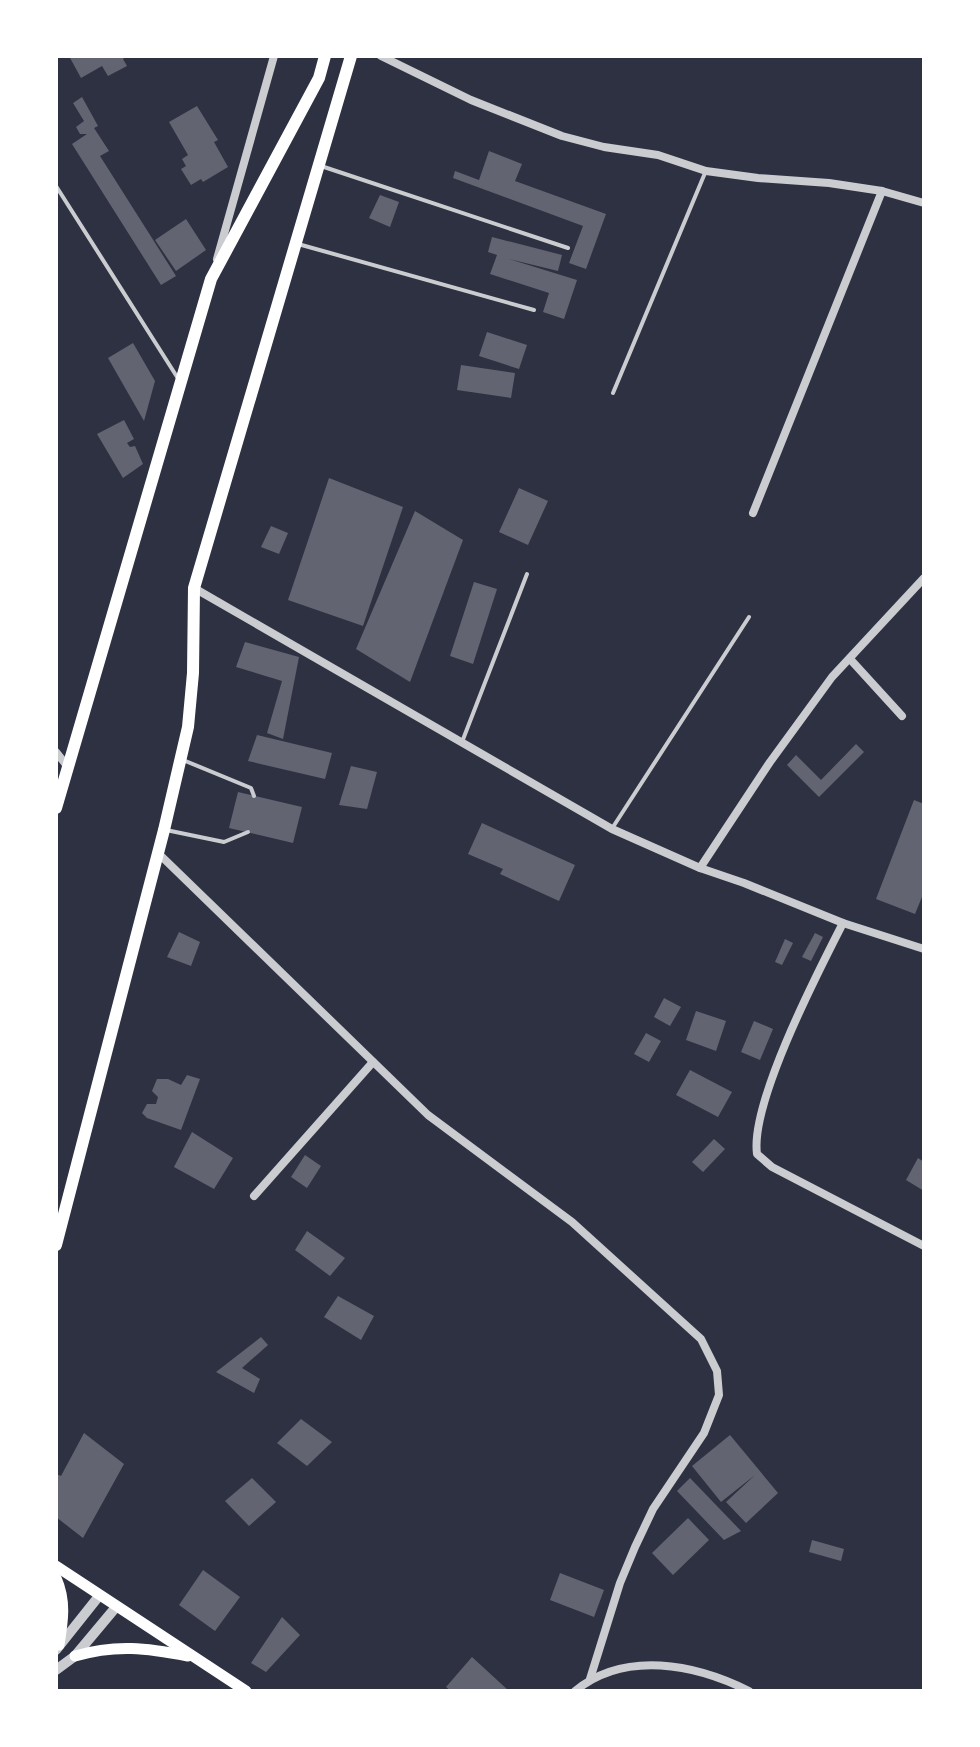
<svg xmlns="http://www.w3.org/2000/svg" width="980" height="1747" viewBox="0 0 980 1747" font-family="'Source Serif 4',serif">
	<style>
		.building { fill: #626471 }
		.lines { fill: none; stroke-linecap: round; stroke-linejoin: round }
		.service { stroke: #caccd0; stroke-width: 4 }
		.minor { stroke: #caccd0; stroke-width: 8 }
		.tertiary { stroke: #caccd0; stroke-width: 10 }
		.secondary { stroke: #fff; stroke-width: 11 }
		.trunk { stroke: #fff; stroke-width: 12 }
	</style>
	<rect width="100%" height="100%" fill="#2d3142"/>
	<!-- building -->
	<g class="building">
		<polygon points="69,56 126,56 123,59 127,66 108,76 102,66 81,78"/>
		<polygon points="82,97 98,126 94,128 109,151 100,156 176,276 161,285 72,144 87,134 80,134 76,127 84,121 73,103"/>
		<polygon points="197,106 218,140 214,142 228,167 203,182 201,179 191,185 181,169 186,166 182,159 188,155 169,122"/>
		<polygon points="489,151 522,164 515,181 606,214 586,269 569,263 583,226 453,178 455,171 479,180"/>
		<polygon points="380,195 399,202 390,227 369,218"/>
		<polygon points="186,219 206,250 176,271 155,240"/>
		<polygon points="492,237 562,255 558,271 509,259 577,280 564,319 543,312 549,293 490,274 497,255 488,252"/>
		<polygon points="487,332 527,345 519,369 479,356"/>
		<polygon points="133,343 155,381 144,421 108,358"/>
		<polygon points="461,365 515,373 511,398 457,390"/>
		<polygon points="124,420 134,439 127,443 130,447 135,446 143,464 123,478 97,434"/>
		<polygon points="329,478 403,507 363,626 288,600"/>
		<polygon points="519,488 548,501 528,545 499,532"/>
		<polygon points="415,511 463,540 410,682 356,649"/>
		<polygon points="271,526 288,533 279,554 261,547"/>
		<polygon points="474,582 497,589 473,664 450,656"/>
		<polygon points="245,642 299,657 283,739 267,733 282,681 236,667"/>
		<polygon points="257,735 332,753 325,779 248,761"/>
		<polygon points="856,744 864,752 819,797 787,765 796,755 821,780"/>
		<polygon points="351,766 377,772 367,809 339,805"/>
		<polygon points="238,792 302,807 293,843 229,828"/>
		<polygon points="914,800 924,804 924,892 915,914 876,899"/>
		<polygon points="482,823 575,865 559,901 500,874 503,869 468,854"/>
		<polygon points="179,932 200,942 191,966 167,957"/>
		<polygon points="815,933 823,937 811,961 802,957"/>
		<polygon points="785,939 793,943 782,965 775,962"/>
		<polygon points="664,998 681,1007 670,1026 654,1017"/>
		<polygon points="696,1011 726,1021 716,1051 686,1040"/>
		<polygon points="754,1021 773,1029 760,1060 741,1052"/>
		<polygon points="646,1033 661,1041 649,1062 634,1054"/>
		<polygon points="690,1070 732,1092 718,1117 676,1095"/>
		<polygon points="187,1075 200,1079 181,1130 147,1118 142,1113 147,1104 156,1104 158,1097 152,1091 157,1079 168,1079 181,1085"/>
		<polygon points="192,1132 233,1158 214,1189 174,1167"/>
		<polygon points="714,1139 725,1149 703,1172 692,1162"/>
		<polygon points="305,1155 321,1166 307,1188 291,1177"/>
		<polygon points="918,1158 924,1162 924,1191 906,1180"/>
		<polygon points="307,1231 345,1258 330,1276 295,1250"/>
		<polygon points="338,1296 374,1316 361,1340 324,1317"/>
		<polygon points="261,1337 268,1345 242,1368 260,1379 254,1393 216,1372"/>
		<polygon points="301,1419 332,1442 307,1466 277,1443"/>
		<polygon points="84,1433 124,1464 83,1538 56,1517 56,1474 61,1476"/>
		<polygon points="730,1435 778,1493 746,1523 726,1502 755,1475 721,1502 692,1466"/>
		<polygon points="252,1478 276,1502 249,1526 225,1501"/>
		<polygon points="690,1478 741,1531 724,1540 677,1491"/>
		<polygon points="688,1518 709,1540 673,1575 652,1553"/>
		<polygon points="812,1540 844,1549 841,1561 809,1552"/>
		<polygon points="203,1570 240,1597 215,1631 179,1605"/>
		<polygon points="560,1573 604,1590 594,1617 550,1600"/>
		<polygon points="282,1617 300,1635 266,1672 251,1663"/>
		<polygon points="472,1657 509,1691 451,1691 446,1687"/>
	</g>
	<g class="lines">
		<!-- service -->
		<g class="service">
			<polyline points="321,166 568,248"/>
			<polyline points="56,186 179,380"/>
			<polyline points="298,244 534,310"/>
			<polyline points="613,393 705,173"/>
			<polyline points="462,742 527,574"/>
			<polyline points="183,760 251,788 254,796"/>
			<polyline points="613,827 749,617"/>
			<polyline points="166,830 224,842 248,832"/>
		</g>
		<!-- minor -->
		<g class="minor">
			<polyline points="381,56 471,100 562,136 604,147 658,155 706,171 758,178 829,183 882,191 924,203"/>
			<polyline points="217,259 274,56"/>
			<polyline points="753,513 882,191"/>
			<polyline points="194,588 612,829 700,868 744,883 843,923 924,949"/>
			<polyline points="850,659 902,716"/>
			<polyline points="56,752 68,767"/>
			<polyline points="158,853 428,1115 572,1222 701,1339 717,1371 719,1395 704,1433 653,1509 635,1547 620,1583 590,1679"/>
			<polyline points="700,868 770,762 832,677 924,578"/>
			<path d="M843 923C818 972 750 1103 757 1154L772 1167 924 1246"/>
			<polyline points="254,1196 373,1062"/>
			<path d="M575 1691C625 1650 695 1664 749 1691"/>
		</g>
		<!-- tertiary -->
		<g class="tertiary">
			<polyline points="56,1650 99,1596"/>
			<polyline points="56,1670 75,1656 116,1607"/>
		</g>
		<!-- secondary -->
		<g class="secondary">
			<polyline points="56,1566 246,1691"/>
			<path d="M56 1578C66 1601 63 1620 59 1645"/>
			<path d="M75 1656C116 1644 147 1648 188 1656"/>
		</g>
		<!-- trunk -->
		<g class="trunk">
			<polyline points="56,808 211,279 319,78 325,56"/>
			<polyline points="56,1245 164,830 188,727 193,673 194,588 351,56"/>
		</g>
	</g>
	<!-- border -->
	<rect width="980" height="1747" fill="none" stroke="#ffffff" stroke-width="116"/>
</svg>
